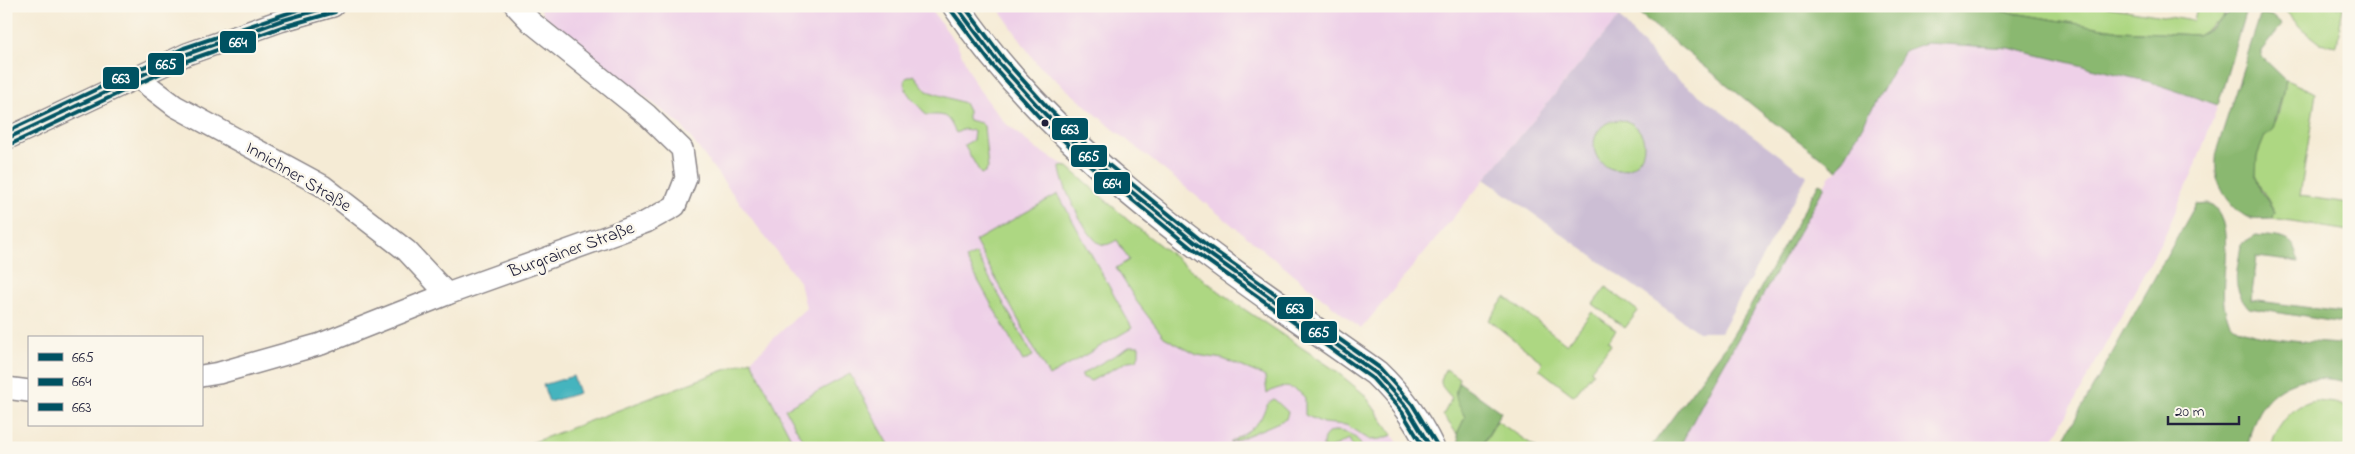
<svg xmlns="http://www.w3.org/2000/svg" width="2355" height="454" viewBox="0 0 2355 454" font-family="'Indie Flower',sans-serif">
	<style>
		.built { fill: #eed0e8 }
		.industrial { fill: #ccbed4 }
		.green { fill: #add782; stroke: #687c5e }
		.forest { fill: #8ab870; stroke: #566d56 }
		.water { fill: #44b4be; stroke: #336b7c }
		.lines { fill: none; stroke-linecap: round; stroke-linejoin: round }
		.minor-casing { stroke: #8c8688; stroke-width: 24 }
		.tertiary-casing { stroke: #8c8688; stroke-width: 29 }
		.minor { stroke: #fff; stroke-width: 21 }
		.tertiary { stroke: #fff; stroke-width: 26 }
		.bus-1-casing { stroke: #fbf7ec; stroke-width: 8 }
		.bus-2-casing { stroke: #fbf7ec; stroke-width: 8 }
		.bus-3-casing { stroke: #fbf7ec; stroke-width: 8 }
		.bus-1 { stroke: #005262; stroke-width: 4 }
		.bus-2 { stroke: #005262; stroke-width: 4 }
		.bus-3 { stroke: #005262; stroke-width: 4 }
		.bus-dot { fill: #22223b; stroke: #fbf7ec; stroke-width: 2 }
		.labels { text-anchor: middle; stroke-width: 5; stroke-linejoin: round; paint-order: stroke }
		.street-label { font-size: 18px; fill: #22223b; stroke: #fbf7ec }
		.line-badge { stroke: #fbf7ec; stroke-width: 2 }
		.badge-label { font-size: 14px; text-anchor: middle; font-weight: bold; fill: #fff }
	</style>
	<rect width="100%" height="100%" fill="#fbf7ec"/>
	<filter id="ink" filterUnits="userSpaceOnUse"><feTurbulence type="fractalNoise" baseFrequency=".02" numOctaves="2"/><feDisplacementMap in="SourceGraphic" scale="10" xChannelSelector="R" yChannelSelector="G"/><feConvolveMatrix kernelMatrix="1 2 1 2 8 2 1 2 1" color-interpolation-filters="sRGB"/></filter>
	<filter id="wash" filterUnits="userSpaceOnUse"><feTurbulence type="fractalNoise" baseFrequency=".0096" numOctaves="4" result="noise"/><feDisplacementMap in="SourceGraphic" scale="20" xChannelSelector="R" yChannelSelector="G"/><feGaussianBlur stdDeviation="1.12" result="paint"/><feColorMatrix in="noise" values="0 0 0 0 0 0 0 0 0 0 0 0 0 0 0 0 0 1.4 0 .05"/><feComposite in="paint" operator="in"/></filter>
	<g filter="url(#wash)">
		<rect width="100%" height="100%" fill="#f5ebd5"/>
		<!-- built -->
		<g class="built">
			<polygon points="539,6 928,6 957,44 975,84 1003,121 1036,149 1068,167 1129,221 1194,272 1232,301 1332,368 1364,394 1380,415 1401,448 791,448 791,438 751,360 806,308 800,283 681,125 544,17"/>
			<polygon points="997,6 1605,6 1619,17 1361,329 1106,123 1036,63"/>
			<polygon points="1926,43 2009,48 2150,82 2218,105 2195,167 2164,237 2049,448 1677,448 1829,177 1838,170 1904,51"/>
		</g>
		<!-- industrial -->
		<polygon class="industrial" points="1619,17 1664,69 1807,176 1721,332 1698,332 1485,179"/>
		<!-- green -->
		<g class="green">
			<polygon points="1972,6 2101,6 2194,21 2197,6 2226,6 2223,19 2197,35 2121,31"/>
			<polygon points="2281,6 2343,6 2337,46 2320,43 2301,28"/>
			<path d="M914 75 927 91 964 103 968 111V120L981 123 984 126 988 168 985 173 981 174 964 145 973 140 974 131 964 129 956 133C946 113 946 115 926 115 919 104 900 92 906 78Z"/>
			<path d="M2286 80 2316 93 2300 196 2349 203V231L2272 219 2275 212C2258 181 2246 174 2264 137 2268 130 2275 125 2277 118 2281 106 2282 92 2286 80Z"/>
			<circle cx="1619" cy="145" r="25"/>
			<path d="M1060 166 1068 167 1129 221 1194 272 1232 301 1332 368 1364 394 1393 435 1381 439 1370 440 1346 425 1323 423 1305 415V398C1295 385 1280 384 1267 394L1265 377 1260 374 1223 359 1197 355 1164 337 1137 302 1116 268 1129 260 1117 240C1111 243 1106 247 1099 243 1086 236 1059 181 1060 166Z"/>
			<polygon points="1058,194 1132,328 1049,376 975,241"/>
			<polygon points="976,254 1033,356 1023,361 966,259"/>
			<polygon points="1606,287 1638,311 1625,328 1593,304"/>
			<polygon points="1505,297 1567,344 1592,312 1616,330 1608,341 1611,345 1591,370 1593,373 1574,396 1539,369 1543,363 1489,320"/>
			<polygon points="1131,346 1139,346 1139,354 1137,360 1128,361 1091,381 1082,377 1082,374"/>
			<polygon points="751,360 791,438 791,448 518,448"/>
			<path d="M1446 369 1459 378C1454 398 1456 399 1465 417L1457 434 1443 415 1452 398C1441 385 1437 385 1446 369Z"/>
			<polygon points="850,374 891,448 807,448 785,409"/>
			<path d="M1274 399 1288 412 1286 419 1230 443C1239 435 1251 431 1259 421 1265 413 1264 404 1274 399Z"/>
			<path d="M2315 401 2336 403 2349 408V448H2273C2270 435 2289 412 2300 406 2305 404 2310 402 2315 401Z"/>
			<polygon points="1497,421 1537,448 1481,448"/>
			<path d="M1334 431C1346 431 1358 435 1362 448H1353L1349 439 1331 448H1323C1323 439 1324 433 1334 431Z"/>
		</g>
		<!-- forest -->
		<g class="forest">
			<polygon points="1630,6 1972,6 2121,31 2197,35 2213,27 2235,7 2247,6 2218,105 2150,82 2009,48 1926,43 1904,51 1838,170 1772,121"/>
			<path d="M2264 14 2272 16 2282 25 2261 51V56L2286 80 2273 129 2265 136 2257 156 2256 176 2261 191 2275 212 2272 219C2266 219 2257 220 2252 219 2237 215 2220 192 2217 177 2215 168 2216 159 2217 149L2260 16Z"/>
			<polygon points="1819,183 1825,186 1714,381 1679,448 1650,448 1728,343 1750,307"/>
			<path d="M2208 203C2248 226 2202 313 2239 329 2263 340 2320 342 2349 345V383C2296 368 2254 391 2248 448H2059L2196 204Z"/>
			<path d="M2256 235C2279 238 2296 234 2299 262L2257 257 2251 300 2349 313V324L2249 308C2229 285 2238 271 2241 244Z"/>
			<path d="M1459 382 1501 412 1481 448H1461L1457 434 1465 417C1459 405 1451 395 1459 382Z"/>
		</g>
		<!-- water -->
		<polygon class="water" points="573,376 579,393 549,402 543,385"/>
	</g>
	<g filter="url(#ink)">
		<g class="lines">
			<!-- minor casing -->
			<g class="minor-casing">
				<g id="minor">
					<polyline points="137,77 175,106 323,186 407,251 447,294"/>
					<polyline points="6,139 187,54 280,21 333,6"/>
					<polyline points="201,376 219,373 321,344 447,294 617,233 646,222 675,206 686,178 682,149 647,115 531,22 516,6"/>
					<polyline points="6,388 29,391"/>
				</g>
			</g>
			<!-- tertiary casing -->
			<g class="tertiary-casing">
				<path id="tertiary" d="M956 6C1060 160 1226 267 1376 373 1399 395 1417 419 1431 448"/>
			</g>
			<!-- minor -->
			<use href="#minor" class="minor"/>
			<!-- tertiary -->
			<use href="#tertiary" class="tertiary"/>
			<!-- bus-1 casing -->
			<g class="bus-1-casing">
				<g id="bus-1">
					<polyline points="956,6 998,62 1044,113 1095,162 1205,251 1376,373 1407,408 1431,448"/>
					<polyline points="6,139 187,54 280,21 332,6"/>
				</g>
			</g>
			<!-- bus-2 casing -->
			<g class="bus-2-casing">
				<g id="bus-2">
					<polyline points="951,10 993,66 1040,118 1091,166 1201,256 1372,378 1402,412 1424,448"/>
					<polyline points="9,145 189,60 282,27 335,12"/>
				</g>
			</g>
			<!-- bus-3 casing -->
			<g class="bus-3-casing">
				<g id="bus-3">
					<polyline points="964,6 1003,58 1049,109 1099,157 1208,246 1380,368 1412,404 1437,445"/>
					<polyline points="6,132 184,48 309,6"/>
				</g>
			</g>
			<!-- bus-1 -->
			<use href="#bus-1" class="bus-1"/>
			<!-- bus-2 -->
			<use href="#bus-2" class="bus-2"/>
			<!-- bus-3 -->
			<use href="#bus-3" class="bus-3"/>
		</g>
	</g>
	<!-- markers -->
	<circle class="bus-dot" cx="1045" cy="123" r="4.5"/>
	<g class="labels">
		<!-- street labels -->
		<g class="street-label">
			<text transform="translate(299 176) rotate(31)" y="6">Innichner Straße</text>
			<text transform="translate(571 249) rotate(-20)" y="6">Burgrainer Straße</text>
		</g>
	</g>
	<g class="line-badge">
		<rect x="219" y="30" width="38" height="24" rx="5" fill="#005262"/>
		<rect x="147" y="52" width="38" height="24" rx="5" fill="#005262"/>
		<rect x="102" y="66" width="38" height="24" rx="5" fill="#005262"/>
		<rect x="1051" y="117" width="38" height="24" rx="5" fill="#005262"/>
		<rect x="1070" y="144" width="38" height="24" rx="5" fill="#005262"/>
		<rect x="1093" y="171" width="38" height="24" rx="5" fill="#005262"/>
		<rect x="1276" y="296" width="38" height="24" rx="5" fill="#005262"/>
		<rect x="1300" y="320" width="38" height="24" rx="5" fill="#005262"/>
	</g>
	<g class="badge-label">
		<text x="238" y="47">664</text>
		<text x="166" y="69">665</text>
		<text x="121" y="83">663</text>
		<text x="1070" y="134">663</text>
		<text x="1089" y="161">665</text>
		<text x="1112" y="188">664</text>
		<text x="1295" y="313">663</text>
		<text x="1319" y="337">665</text>
	</g>
	<!-- margin -->
	<rect width="2355" height="454" fill="none" stroke="#fbf7ec" stroke-width="25"/>
	<!-- legend -->
	<rect x="28" y="336" width="175" height="90" fill="#fbf7ec" stroke="#a4a2a5"/>
	<rect x="38" y="353" width="25" height="8" fill="#005262" stroke="#a4a2a5"/>
	<text x="72" y="362" font-size="15" fill="#22223b">665</text>
	<rect x="38" y="378" width="25" height="8" fill="#005262" stroke="#a4a2a5"/>
	<text x="72" y="386" font-size="15" fill="#22223b">664</text>
	<rect x="38" y="403" width="25" height="8" fill="#005262" stroke="#a4a2a5"/>
	<text x="72" y="412" font-size="15" fill="#22223b">663</text>
	<!-- scale -->
	<path d="M2168 416v8h71v-8" fill="none" stroke="#22223b" stroke-width="2.5"/>
	<text x="2175" y="416" font-size="15" fill="#22223b" stroke="#fbf7ec" stroke-width="4" paint-order="stroke">20 m</text>
</svg>
